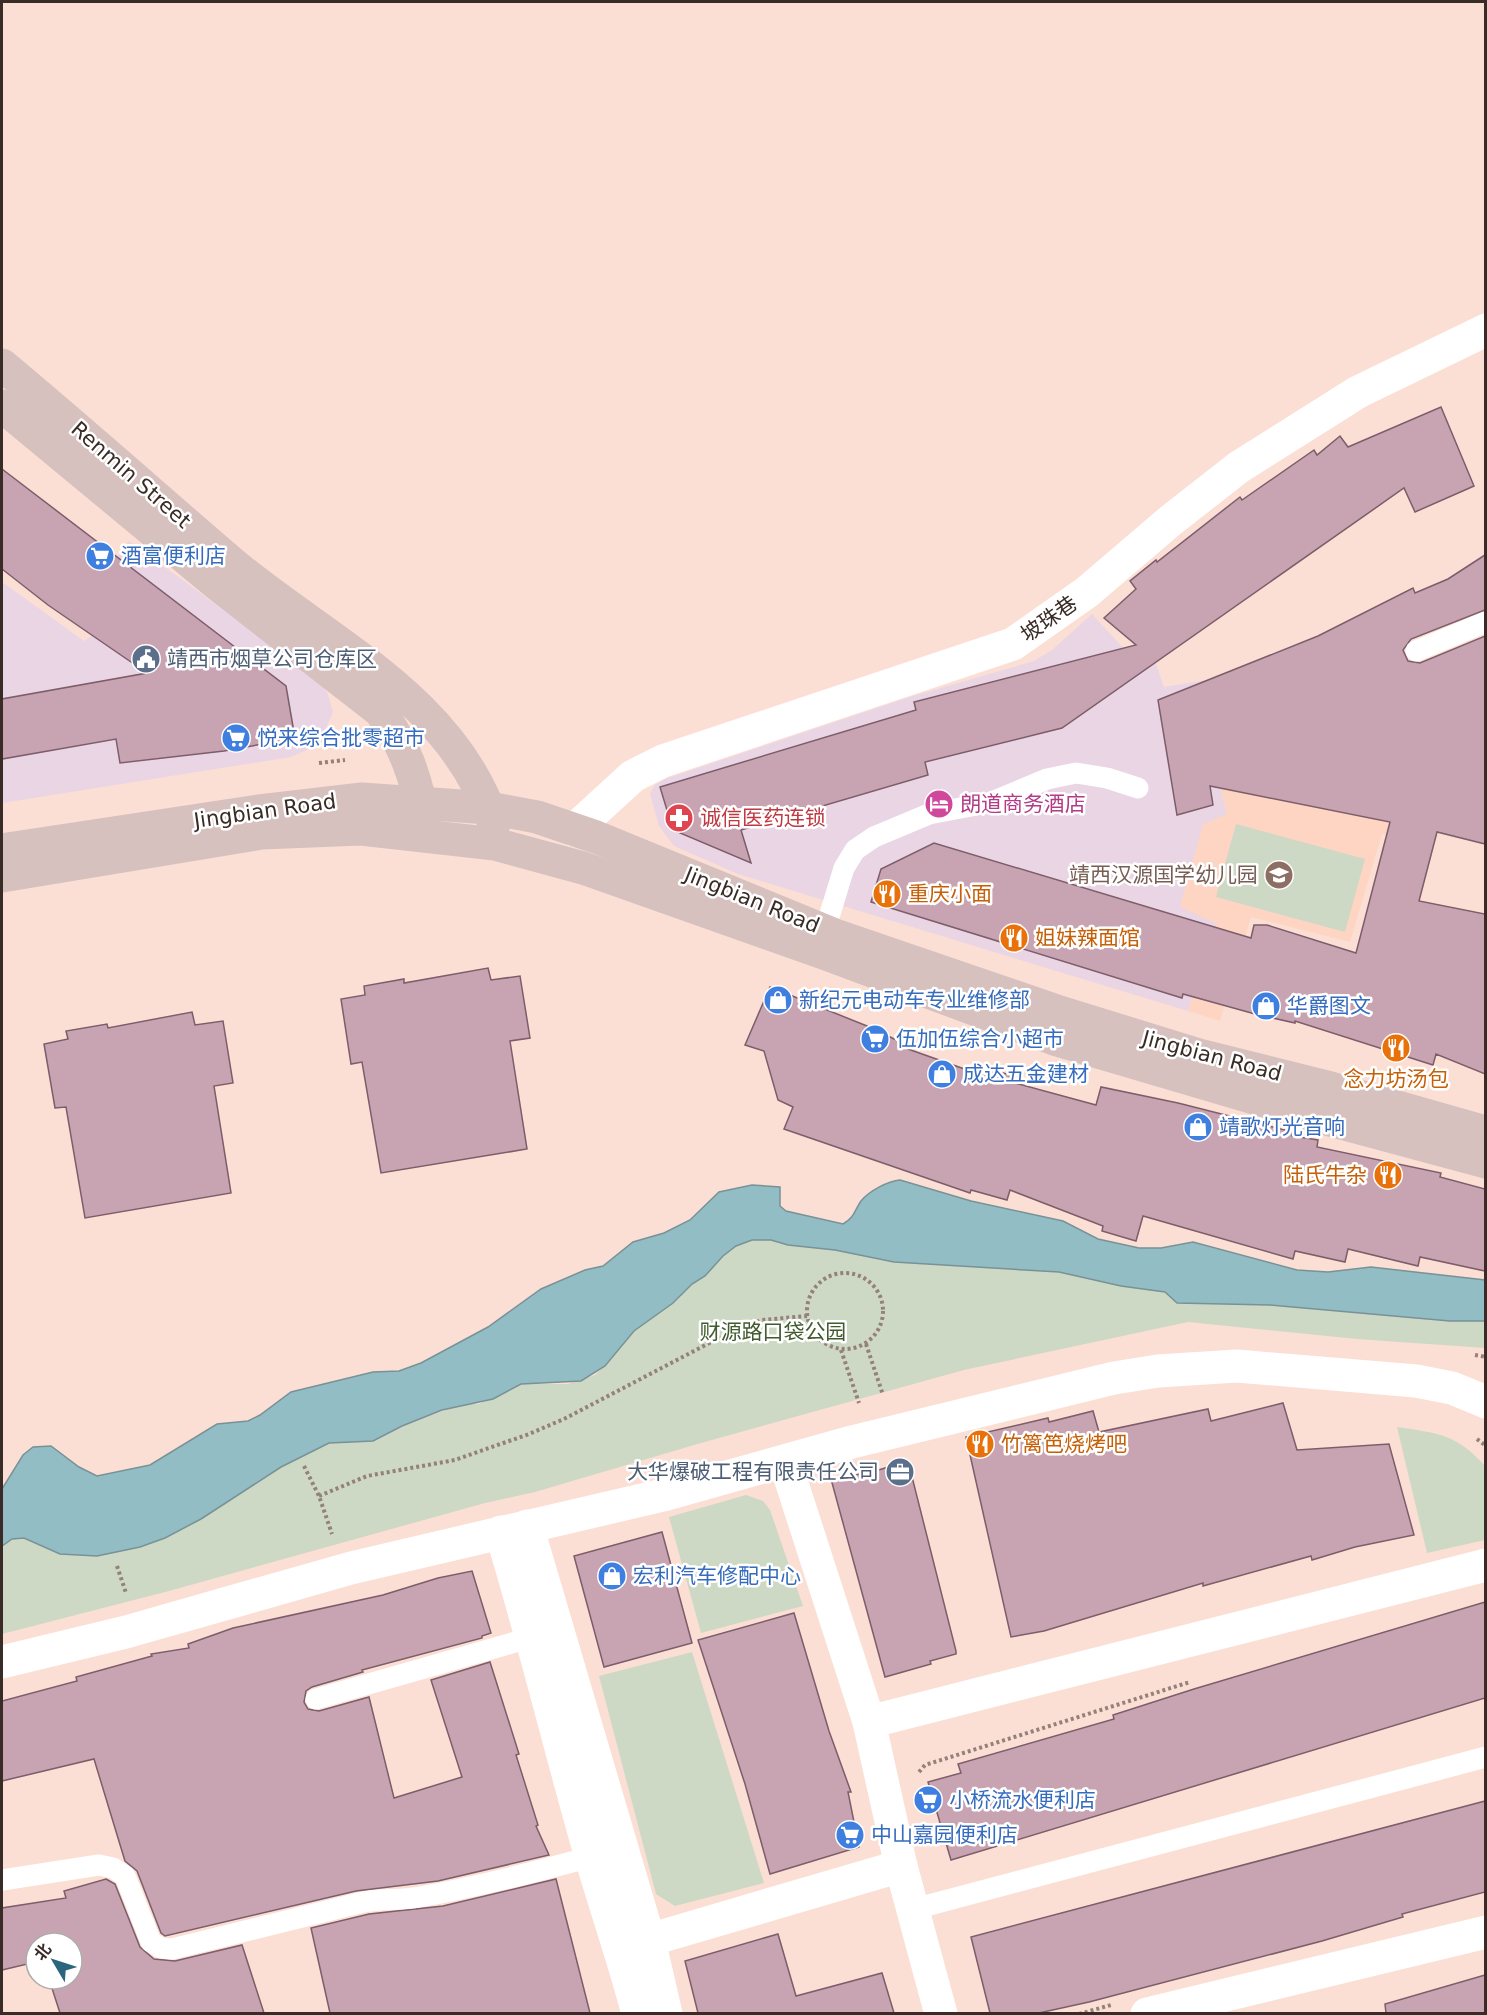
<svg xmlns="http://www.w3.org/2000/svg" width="1487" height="2015" viewBox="0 0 1487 2015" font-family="'DejaVu Sans','Noto Sans SC',sans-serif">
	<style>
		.commercial { fill: #e9d5e4 }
		.built { fill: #fed4c3 }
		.green { fill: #cdd9c5 }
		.water { fill: #93bdc5; stroke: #789296; stroke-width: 1.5 }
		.building { fill: #c8a4b2; stroke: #7c5d69; stroke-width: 1.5 }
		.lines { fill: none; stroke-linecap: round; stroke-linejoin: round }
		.path { stroke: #958179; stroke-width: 4; stroke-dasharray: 3 3; stroke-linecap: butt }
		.service { stroke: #fff; stroke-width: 21 }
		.minor { stroke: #fff; stroke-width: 33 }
		.tertiary { stroke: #fff; stroke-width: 33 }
		.secondary { stroke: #d6c1bf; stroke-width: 33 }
		.labels { text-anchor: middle; stroke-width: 5; stroke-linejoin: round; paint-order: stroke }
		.street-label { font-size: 21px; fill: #392c27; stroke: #fff }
		.shop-label { font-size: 21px; fill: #366cbe; stroke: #fff; text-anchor: start }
		.service-label { font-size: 21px; fill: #4e5e75; stroke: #fff; text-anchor: start }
		.hotel-label { font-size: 21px; fill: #b23c85; stroke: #fff; text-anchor: start }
		.health-label { font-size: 21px; fill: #be3a42; stroke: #fff; text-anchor: start }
		.education-label { font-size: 21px; fill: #785e54; stroke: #fff; text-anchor: end }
		.food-label { font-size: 21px; fill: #c56008; stroke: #fff; text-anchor: start }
		.park-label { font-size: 21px; fill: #415b2e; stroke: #fff }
	</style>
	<rect width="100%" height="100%" fill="#fbdfd4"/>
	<!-- commercial -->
	<g class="commercial">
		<polygon points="129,541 314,676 327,692 333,712 324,732 309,749 291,757 2,803 2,582 84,641 93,635 83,602"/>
		<polygon points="1092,614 1125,650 1152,653 1164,687 1207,680 1217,712 1223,781 1221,790 1227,814 1217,924 1188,1011 738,874 674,846 659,826 650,794 655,785 665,779 910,697 1034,661 1052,650"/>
	</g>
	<!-- built -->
	<polygon class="built" points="1232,753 1335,754 1424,842 1382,834 1350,942 1251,917 1220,1021 1188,1011 1217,924 1180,907 1203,824 1227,814 1221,790"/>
	<!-- green -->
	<g class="green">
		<polygon points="1236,824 1365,859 1345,932 1216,897"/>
		<polygon points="752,1240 772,1240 788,1245 835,1250 894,1262 1059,1272 1121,1286 1166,1292 1177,1303 1270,1305 1450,1321 1485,1321 1485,1348 1357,1339 1188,1322 964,1370 701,1443 535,1492 485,1503 169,1591 2,1634 2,1546 12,1539 24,1538 61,1554 97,1556 225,1501 281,1467 329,1443 373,1441 402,1426 462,1404 479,1404 521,1384 568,1384 595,1375 614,1356 634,1331 673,1303 692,1284 705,1276 723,1256 736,1246"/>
		<path d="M1397 1427C1437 1433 1457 1434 1485 1466V1540L1427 1553Z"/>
		<polygon points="746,1495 763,1501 770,1510 803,1606 701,1633 669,1517"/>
		<polygon points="692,1652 764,1883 675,1906 656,1894 599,1676"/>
	</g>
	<!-- water -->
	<path class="water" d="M900 1180 971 1201 1063 1221 1098 1239 1139 1248H1161L1193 1242 1297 1270 1328 1272 1371 1267 1485 1280V1321H1450L1270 1305 1177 1303 1165 1292 1121 1286 1059 1272 894 1262 835 1250 788 1245 771 1240H752L736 1246 723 1256 705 1276 692 1284 673 1303 634 1331 605 1366 581 1381 521 1384 493 1399 442 1410 402 1426 373 1441 329 1443 281 1467 201 1519 165 1538 140 1547 97 1556 60 1554 24 1538 12 1539 2 1546V1489L23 1455 33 1447 51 1446 79 1467 97 1476 150 1465 217 1424 248 1421 260 1415 291 1392 373 1372 399 1371 421 1363 488 1327 541 1289 585 1270 603 1266 633 1242 664 1233 690 1220 719 1192 752 1185 780 1187V1206L786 1211 843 1224C855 1217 854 1211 861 1201 869 1191 888 1181 900 1180Z"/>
	<!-- building -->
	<g class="building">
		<polygon points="1441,407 1474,486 1415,512 1404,488 1062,728 925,762 928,775 741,830 751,863 673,830 660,787 916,710 914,702 1136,645 1104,618 1136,589 1130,581 1156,560 1157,562 1240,497 1242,500 1314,450 1317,455 1340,436 1348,447"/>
		<polygon points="2,469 286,686 295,738 224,751 120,763 116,739 2,759 2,699 147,673 48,605 2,569"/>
		<polygon points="1485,555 1485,610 1411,639 1403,650 1408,661 1420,663 1485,636 1485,844 1437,832 1419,901 1485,914 1485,1074 1436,1054 1433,1065 1295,1021 1295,1023 1255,1014 1183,994 1182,998 871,902 881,869 934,843 1251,938 1254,925 1267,925 1356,953 1390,822 1210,786 1213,805 1177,815 1158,700 1318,636 1413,588 1415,593 1448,579"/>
		<polygon points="488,968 491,980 520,976 530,1038 510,1041 527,1149 381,1173 362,1062 351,1064 341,999 365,995 364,986 404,979 404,983"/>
		<polygon points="770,987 867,1026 909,1046 908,1049 973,1072 976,1065 1010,1075 1008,1081 1096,1105 1101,1087 1178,1103 1293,1132 1292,1136 1318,1140 1317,1147 1441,1173 1440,1177 1485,1189 1485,1271 1420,1257 1418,1266 1348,1249 1345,1262 1295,1251 1293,1259 1143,1216 1136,1241 1102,1231 1103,1226 1010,1190 1007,1200 971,1190 970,1193 784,1129 793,1107 778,1100 764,1051 745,1045"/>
		<polygon points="192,1012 195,1025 223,1021 233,1083 214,1086 231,1193 85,1218 66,1107 55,1108 44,1044 68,1039 66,1031 107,1024 108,1028"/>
		<polygon points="1283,1403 1297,1450 1389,1444 1414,1535 1355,1547 1312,1560 1311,1556 1203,1586 1203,1583 1044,1631 1011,1637 966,1437 1048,1418 1049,1422 1093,1411 1099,1432 1208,1409 1211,1421"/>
		<polygon points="908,1461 956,1651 956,1654 930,1661 931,1664 885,1677 831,1479 872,1472"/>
		<polygon points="662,1532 692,1643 604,1667 574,1556"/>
		<polygon points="472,1571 491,1633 482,1636 482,1638 362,1670 363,1672 312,1687 306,1691 304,1702 308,1709 319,1711 369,1697 394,1798 462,1777 431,1680 490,1662 519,1754 516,1755 538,1825 536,1826 549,1855 438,1881 356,1891 165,1936 161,1933 137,1871 125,1861 94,1759 2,1781 2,1701 77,1681 76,1677 152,1656 151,1654 189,1648 188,1644 233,1628 383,1595 438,1578"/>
		<polygon points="1485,1602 1485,1698 951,1860 928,1782 961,1773 958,1764 1114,1719 1113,1715 1194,1689"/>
		<polygon points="794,1613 829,1731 851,1792 848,1792 859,1847 770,1874 745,1784 698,1640"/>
		<polygon points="1485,1801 1485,1892 1402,1914 1403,1917 1322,1941 1089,2002 1039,2013 990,2013 971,1937"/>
		<polygon points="106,1879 115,1884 140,1947 154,1959 175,1961 242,1945 264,2013 60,2013 49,1979 72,1979 72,1943 36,1943 36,1962 2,1970 2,1908 66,1898 64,1891"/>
		<polygon points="556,1879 590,2013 330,2013 311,1928 369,1914 443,1906"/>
		<polygon points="778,1934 796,1996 882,1973 894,2013 698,2013 685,1961"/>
		<polygon points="1485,1975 1485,2013 1386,2013 1385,2004"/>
	</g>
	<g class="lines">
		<!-- path -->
		<g class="path">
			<polyline points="319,763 345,760"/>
			<circle cx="845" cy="1311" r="38"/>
			<polyline points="866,1344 883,1395"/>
			<polyline points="841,1350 859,1403"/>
			<polyline points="1475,1355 1486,1357"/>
			<polyline points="1477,1439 1486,1446"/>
			<polyline points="304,1466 319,1496 332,1534"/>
			<polyline points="319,1496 367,1476 455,1460 529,1434 564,1419 740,1327 762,1320 807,1316"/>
			<polyline points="117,1566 126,1593"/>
			<polyline points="919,1772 925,1765 1190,1682"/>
			<polyline points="1079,2014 1111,2005"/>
		</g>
		<!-- service -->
		<g class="service">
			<polyline points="1416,651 1486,622"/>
			<polyline points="825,930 844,868 855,850 874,837 929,814 992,802 1047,779 1076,773 1107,778 1138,788"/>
			<polyline points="316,1699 533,1637"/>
			<path d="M2 1880 99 1865 113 1868 125 1876 151 1942 161 1948 172 1949 359 1903C379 1898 399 1901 419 1897 477 1887 534 1872 591 1857"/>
			<polyline points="914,1909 1486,1757"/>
		</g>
		<!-- minor -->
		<g class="minor">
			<polyline points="785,1462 869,1722 901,1866 941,2014"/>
			<polyline points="527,1526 649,1940 666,2014"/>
			<path d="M501 1532C534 1640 560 1749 591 1857 606 1909 624 1960 638 2014"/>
			<polyline points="2,1662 126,1632 351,1568 663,1495 852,1442 1114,1378 1158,1371 1237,1366 1416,1381 1452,1388 1486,1402"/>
			<polyline points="869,1722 1486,1565"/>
			<polyline points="649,1940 901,1866"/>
			<polyline points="1147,2014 1486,1932"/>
		</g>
		<!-- tertiary -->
		<polyline class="tertiary" points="574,830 633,776 663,761 1013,644 1087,592 1170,521 1239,467 1358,392 1486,330"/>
		<!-- secondary -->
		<g class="secondary">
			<path d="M2 365C80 430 155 497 232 563 325 641 454 699 494 824"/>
			<path d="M2 406 217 584 380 711C405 745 417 780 424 822"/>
			<polyline points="2,850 259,811 362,799 489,808 537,817 596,837 835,935 1063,1013 1199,1055 1331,1088 1486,1132"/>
			<polyline points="2,876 262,833 361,829 495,844 583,868 826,954 1057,1040 1319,1117 1486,1162"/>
		</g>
	</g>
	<!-- icons -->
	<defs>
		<g id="supermarket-disc" transform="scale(1.5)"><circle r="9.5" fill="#3f7fe0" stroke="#fff"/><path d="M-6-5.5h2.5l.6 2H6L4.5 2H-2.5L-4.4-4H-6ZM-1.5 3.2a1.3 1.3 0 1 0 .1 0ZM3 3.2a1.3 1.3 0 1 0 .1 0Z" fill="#fff"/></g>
		<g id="civic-disc" transform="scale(1.5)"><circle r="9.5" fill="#5c6f8a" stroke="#fff"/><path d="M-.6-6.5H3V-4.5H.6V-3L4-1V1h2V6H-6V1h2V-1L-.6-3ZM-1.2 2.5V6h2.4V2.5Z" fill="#fff"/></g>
		<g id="hotel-disc" transform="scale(1.5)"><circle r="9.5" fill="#d1479c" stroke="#fff"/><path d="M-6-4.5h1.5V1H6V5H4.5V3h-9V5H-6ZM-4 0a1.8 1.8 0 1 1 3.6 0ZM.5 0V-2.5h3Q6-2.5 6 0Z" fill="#fff"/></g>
		<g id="pharmacy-disc" transform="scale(1.5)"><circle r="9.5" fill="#e0444e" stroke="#fff"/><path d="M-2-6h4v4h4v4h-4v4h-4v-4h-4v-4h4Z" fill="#fff"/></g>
		<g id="school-disc" transform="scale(1.5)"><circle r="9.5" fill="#8d6e63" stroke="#fff"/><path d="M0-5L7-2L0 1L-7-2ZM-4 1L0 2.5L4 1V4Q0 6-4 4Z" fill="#fff"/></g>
		<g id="restaurant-disc" transform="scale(1.5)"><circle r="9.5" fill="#e8710a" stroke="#fff"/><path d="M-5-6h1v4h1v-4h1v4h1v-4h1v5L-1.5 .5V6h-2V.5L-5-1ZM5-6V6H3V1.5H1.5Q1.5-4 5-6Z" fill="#fff"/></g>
		<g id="shop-disc" transform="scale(1.5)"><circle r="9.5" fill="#3f7fe0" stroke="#fff"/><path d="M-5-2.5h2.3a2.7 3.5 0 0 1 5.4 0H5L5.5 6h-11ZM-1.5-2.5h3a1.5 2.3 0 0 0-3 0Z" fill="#fff"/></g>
		<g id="office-disc" transform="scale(1.5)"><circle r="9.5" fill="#5c6f8a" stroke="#fff"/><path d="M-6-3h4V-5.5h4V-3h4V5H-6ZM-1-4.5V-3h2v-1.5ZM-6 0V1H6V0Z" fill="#fff"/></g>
	</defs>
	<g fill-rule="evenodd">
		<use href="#supermarket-disc" x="100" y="556"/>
		<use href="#civic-disc" x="146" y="659"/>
		<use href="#supermarket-disc" x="236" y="738"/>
		<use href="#hotel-disc" x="939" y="804"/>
		<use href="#pharmacy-disc" x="679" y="818"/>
		<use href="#school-disc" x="1279" y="875"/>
		<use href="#restaurant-disc" x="887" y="894"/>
		<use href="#restaurant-disc" x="1014" y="938"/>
		<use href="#shop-disc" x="778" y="1000"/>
		<use href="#shop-disc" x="1266" y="1006"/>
		<use href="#supermarket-disc" x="875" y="1039"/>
		<use href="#restaurant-disc" x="1396" y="1048"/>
		<use href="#shop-disc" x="942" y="1074"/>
		<use href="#shop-disc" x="1198" y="1127"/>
		<use href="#restaurant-disc" x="1388" y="1175"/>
		<use href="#restaurant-disc" x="980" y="1444"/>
		<use href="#office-disc" x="900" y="1472"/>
		<use href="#shop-disc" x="612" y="1576"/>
		<use href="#supermarket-disc" x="928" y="1800"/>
		<use href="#supermarket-disc" x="850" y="1835"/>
	</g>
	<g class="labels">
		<!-- street labels -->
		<g class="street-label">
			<text transform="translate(131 475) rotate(41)" y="7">Renmin Street</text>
			<text transform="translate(1049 619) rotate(-35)" y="7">坡珠巷</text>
			<text transform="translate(265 811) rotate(-8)" y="7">Jingbian Road</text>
			<text transform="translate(752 900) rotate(22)" y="7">Jingbian Road</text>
			<text transform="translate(1212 1056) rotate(15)" y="7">Jingbian Road</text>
		</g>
		<!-- shop labels -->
		<g class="shop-label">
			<text x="121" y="563">酒富便利店</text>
			<text x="257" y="745">悦来综合批零超市</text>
			<text x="799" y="1007">新纪元电动车专业维修部</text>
			<text x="1287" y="1013">华爵图文</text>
			<text x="896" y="1046">伍加伍综合小超市</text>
			<text x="963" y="1081">成达五金建材</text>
			<text x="1219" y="1134">靖歌灯光音响</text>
			<text x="633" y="1583">宏利汽车修配中心</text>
			<text x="949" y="1807">小桥流水便利店</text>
			<text x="871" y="1842">中山嘉园便利店</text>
		</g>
		<!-- service labels -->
		<g class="service-label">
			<text x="167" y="666">靖西市烟草公司仓库区</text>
			<text x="879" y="1479" text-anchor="end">大华爆破工程有限责任公司</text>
		</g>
		<!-- hotel labels -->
		<g class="hotel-label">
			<text x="960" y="811">朗道商务酒店</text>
		</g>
		<!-- health labels -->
		<g class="health-label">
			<text x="700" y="825">诚信医药连锁</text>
		</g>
		<!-- education labels -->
		<g class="education-label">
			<text x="1258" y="882">靖西汉源国学幼儿园</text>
		</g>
		<!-- food labels -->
		<g class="food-label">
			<text x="908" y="901">重庆小面</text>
			<text x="1035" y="945">姐妹辣面馆</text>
			<text x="1396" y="1086" text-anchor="middle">念力坊汤包</text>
			<text x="1367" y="1182" text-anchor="end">陆氏牛杂</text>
			<text x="1001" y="1451">竹篱笆烧烤吧</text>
		</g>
		<!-- park labels -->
		<g class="park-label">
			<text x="773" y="1339">财源路口袋公园</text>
		</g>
	</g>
	<!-- border -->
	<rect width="1487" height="2015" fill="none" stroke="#392c27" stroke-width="6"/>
	<!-- north arrow -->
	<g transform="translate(54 1961) rotate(309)"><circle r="28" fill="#ffffff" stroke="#b0aba9" stroke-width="1.5"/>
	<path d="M0-4.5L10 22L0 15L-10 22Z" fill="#2b657e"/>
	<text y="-9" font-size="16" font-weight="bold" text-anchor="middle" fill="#392c27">北</text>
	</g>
</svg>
